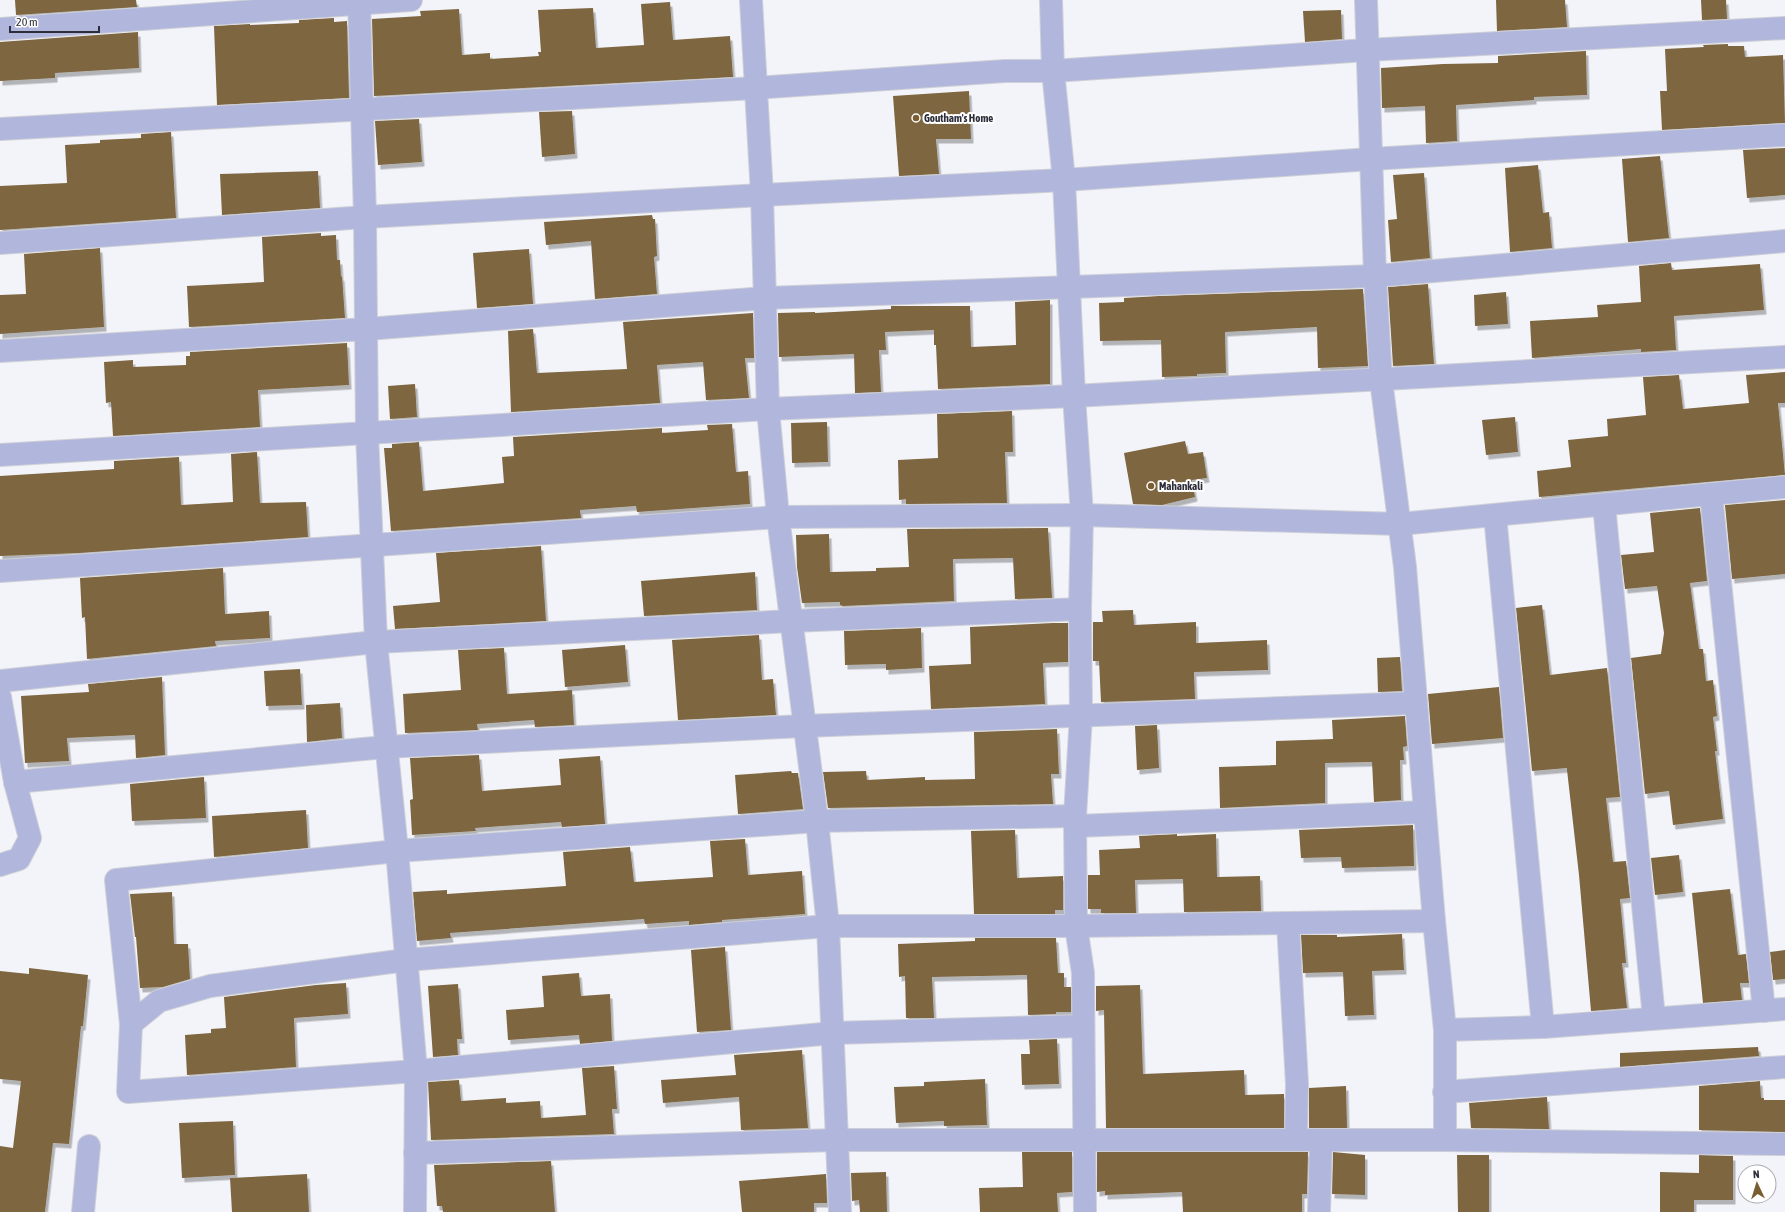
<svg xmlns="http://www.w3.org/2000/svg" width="1785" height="1212" viewBox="0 0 1785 1212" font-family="'Asap Condensed',sans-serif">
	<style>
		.building { fill: #7d6640; filter: url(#shadow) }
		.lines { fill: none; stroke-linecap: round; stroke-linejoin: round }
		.minor-casing { stroke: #cfd0d7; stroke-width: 24 }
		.tertiary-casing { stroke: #cfd0d7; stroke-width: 24 }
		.minor { stroke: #b1b6dc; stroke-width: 22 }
		.tertiary { stroke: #b1b6dc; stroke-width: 22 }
		.poi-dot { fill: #7a5e31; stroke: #fff; stroke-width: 1.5 }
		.labels { text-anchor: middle; stroke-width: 4; stroke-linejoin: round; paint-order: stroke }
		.poi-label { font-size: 11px; font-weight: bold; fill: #2d2e39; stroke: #fff; text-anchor: start }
	</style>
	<defs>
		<filter id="shadow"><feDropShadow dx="2.5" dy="4.5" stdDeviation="0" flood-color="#0004"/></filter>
	</defs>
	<rect width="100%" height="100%" fill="#f3f4fa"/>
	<!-- building -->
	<g class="building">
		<polygon points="15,0 136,0 137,7 16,15"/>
		<polygon points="1496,0 1565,0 1567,27 1497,31"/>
		<polygon points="1701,0 1726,0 1727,19 1702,20"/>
		<polygon points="670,2 673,40 730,36 733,77 374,96 372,19 421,16 420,11 459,9 462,55 490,53 490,59 539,56 538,52 541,52 538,10 593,8 596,48 644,45 641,4"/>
		<polygon points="1341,10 1342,39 1305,42 1303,11"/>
		<polygon points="334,18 334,22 347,21 349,98 217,105 214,26 250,24 250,25 299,23 299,20"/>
		<polygon points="138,32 139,68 55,73 55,78 0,81 0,42"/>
		<polygon points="1728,44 1728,46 1744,46 1745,57 1783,55 1785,123 1662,130 1660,91 1667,91 1665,49 1704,47 1703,45"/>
		<polygon points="1586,51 1587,95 1534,97 1534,100 1456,105 1457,141 1426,143 1425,106 1382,108 1381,68 1443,64 1498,63 1498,56"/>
		<polygon points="969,91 971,139 936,139 939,174 899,176 893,96"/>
		<polygon points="572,111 575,154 542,157 539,112"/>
		<polygon points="419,119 422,162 378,165 375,121"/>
		<polygon points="171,132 176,218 0,230 0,186 67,183 65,145 100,143 100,140 141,138 141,134"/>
		<polygon points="1785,148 1785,195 1747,198 1743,150"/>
		<polygon points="1660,156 1669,238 1628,242 1622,159"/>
		<polygon points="1538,165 1543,213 1549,212 1552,248 1510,252 1505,168"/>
		<polygon points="318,171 320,208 222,215 220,174"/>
		<polygon points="1424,173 1430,258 1391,262 1388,220 1397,219 1393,175"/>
		<polygon points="652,215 653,219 655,219 657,256 654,257 657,294 595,299 591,241 546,245 544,222"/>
		<polygon points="321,233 321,236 336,235 337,260 340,260 341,277 342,276 345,318 189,327 187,286 264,282 262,237"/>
		<polygon points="100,248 104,327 0,334 0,295 26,294 24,254"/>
		<polygon points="529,249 533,304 477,308 473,253"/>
		<polygon points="1671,263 1672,270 1760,264 1764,310 1674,316 1676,350 1641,352 1641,349 1532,358 1530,321 1598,317 1597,305 1641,302 1639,266"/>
		<polygon points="1428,284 1434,364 1393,366 1388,287"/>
		<polygon points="1363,289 1368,366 1318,368 1317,327 1225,332 1226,373 1197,374 1197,376 1162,377 1161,340 1100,341 1099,303 1124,302 1124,298 1159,296"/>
		<polygon points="1506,292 1508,324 1475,326 1474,295"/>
		<polygon points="1050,300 1050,384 938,389 936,345 934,345 934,330 885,332 886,350 879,350 881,392 855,393 854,354 779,357 778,313 815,312 815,313 891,309 891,306 970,306 971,347 1016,345 1015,302"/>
		<polygon points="753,313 754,358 745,358 749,398 706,400 703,362 657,365 660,403 511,412 508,331 533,329 537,373 627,369 623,322"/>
		<polygon points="347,343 349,385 258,390 260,427 113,436 111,402 106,403 104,362 133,360 133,367 186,365 186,356 190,356 190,352"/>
		<polygon points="1785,372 1785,403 1778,403 1785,475 1539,497 1537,471 1571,467 1568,440 1608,436 1607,419 1646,415 1643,377 1679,375 1683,409 1749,403 1746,375"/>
		<polygon points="415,384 417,417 390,419 388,386"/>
		<polygon points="1012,411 1013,452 1005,452 1007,503 906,504 906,499 899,500 898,460 938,458 937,414"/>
		<polygon points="1515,417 1518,452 1486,455 1482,420"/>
		<polygon points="827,422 828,462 792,463 791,423"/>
		<polygon points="732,424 736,472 748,471 750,504 637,512 636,506 580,510 581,518 391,531 384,448 392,448 392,444 419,442 423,491 504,483 502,457 514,456 513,437 662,428 662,433 708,430 707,425"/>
		<polygon points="1185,441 1188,454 1203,452 1207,478 1192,480 1195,497 1162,505 1133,504 1124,453"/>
		<polygon points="257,452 260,503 306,502 308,537 79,553 0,556 0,476 114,469 114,461 179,457 181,505 233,502 231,454"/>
		<polygon points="1785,500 1785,574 1732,579 1725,505"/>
		<polygon points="1700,508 1707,581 1690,583 1699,649 1703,649 1706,681 1713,680 1717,716 1713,717 1717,751 1715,751 1723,819 1673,825 1669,791 1645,794 1631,658 1661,654 1664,633 1657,586 1625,589 1621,555 1654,552 1650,513"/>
		<polygon points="1048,528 1052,598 1015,599 1013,558 953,559 954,601 843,606 840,605 840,602 802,603 797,567 796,535 829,534 830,572 876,571 876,568 909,567 907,529"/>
		<polygon points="541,546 546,621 395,629 393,606 440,602 436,553"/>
		<polygon points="223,568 225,614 269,611 270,638 215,641 216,646 87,659 85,617 82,618 80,578"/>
		<polygon points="755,572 757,610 644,616 641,581"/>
		<polygon points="1542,605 1550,675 1607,668 1620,797 1606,798 1613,862 1626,861 1630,898 1620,899 1626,963 1622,963 1627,1008 1591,1011 1579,875 1567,770 1567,768 1532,771 1516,608"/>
		<polygon points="1133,610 1134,625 1196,622 1196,643 1267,640 1268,670 1194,672 1195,699 1101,702 1099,661 1093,661 1093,622 1103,622 1102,611"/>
		<polygon points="1053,623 1068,623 1068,662 1043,663 1045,704 931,709 929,666 971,664 970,627"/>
		<polygon points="921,628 922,668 886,670 886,664 845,665 844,631"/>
		<polygon points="759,635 762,680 773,679 776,715 678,720 672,640"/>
		<polygon points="625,645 628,682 565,687 562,650"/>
		<polygon points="504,648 507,694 572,690 574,725 535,727 534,720 477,724 478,730 405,733 403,694 461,690 458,650"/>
		<polygon points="1400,657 1402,691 1378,692 1377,658"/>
		<polygon points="300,669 302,705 266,706 264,671"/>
		<polygon points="162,677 165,755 136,758 135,735 67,738 69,761 25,763 21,696 89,692 88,684"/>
		<polygon points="1499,687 1503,738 1432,744 1428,694"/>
		<polygon points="340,703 342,738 307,742 306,705"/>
		<polygon points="1405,716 1407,746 1403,747 1404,760 1400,760 1401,800 1374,802 1372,762 1325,763 1325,803 1220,808 1219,767 1276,765 1276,741 1333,739 1332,720"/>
		<polygon points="1157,725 1159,768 1137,770 1135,726"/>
		<polygon points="1057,729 1059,774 1051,774 1053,804 828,808 823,772 866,771 867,780 925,777 925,780 975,779 974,732"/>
		<polygon points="479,755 482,791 561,785 559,759 600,756 605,824 562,827 561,822 475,828 476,831 412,835 410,800 413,799 410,758"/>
		<polygon points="791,771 792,773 798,773 803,809 738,814 735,775"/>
		<polygon points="204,777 206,818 132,821 130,784"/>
		<polygon points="306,810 308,848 214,857 212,816"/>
		<polygon points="1413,825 1414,866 1342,868 1341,857 1301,858 1299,830"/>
		<polygon points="1015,830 1017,878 1063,876 1063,910 1055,910 1055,914 974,914 971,831"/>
		<polygon points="1177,834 1177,836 1216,834 1217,877 1260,876 1261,911 1184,912 1183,879 1135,880 1136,913 1101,913 1101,909 1088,909 1088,875 1100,875 1099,850 1140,848 1139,836"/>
		<polygon points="745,839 748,875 802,871 805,914 722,920 722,922 689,925 689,921 645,924 644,919 450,933 451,938 417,941 413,892 447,890 447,894 566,886 563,852 630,847 634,882 713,877 710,841"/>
		<polygon points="1679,855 1683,892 1655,895 1651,858"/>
		<polygon points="1730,889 1738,955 1746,954 1749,983 1740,983 1742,1000 1703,1003 1692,893"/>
		<polygon points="172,892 174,944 188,944 190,979 163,987 140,988 136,937 135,937 130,894"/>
		<polygon points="1402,934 1404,970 1372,971 1374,1015 1345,1016 1343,972 1303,973 1301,935 1337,935 1337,937"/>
		<polygon points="975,938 1056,938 1058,973 1064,973 1064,987 1071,987 1071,1012 1056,1012 1056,1014 1028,1015 1027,975 932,977 934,1018 906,1018 905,976 899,977 898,944 975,941"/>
		<polygon points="725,947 731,1030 697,1032 691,950"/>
		<polygon points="1785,950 1785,979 1773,980 1770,952"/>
		<polygon points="29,968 88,975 83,1026 81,1026 69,1144 53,1143 45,1212 0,1212 0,1146 13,1148 21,1081 0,1079 0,971 29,974"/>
		<polygon points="579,973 581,996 610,994 612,1041 580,1044 579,1035 508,1040 506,1010 544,1007 542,976"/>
		<polygon points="346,983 348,1014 294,1018 296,1067 187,1075 185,1035 211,1033 211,1029 226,1028 224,997 316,985"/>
		<polygon points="458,984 462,1039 457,1039 458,1055 433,1057 428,986"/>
		<polygon points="1140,985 1143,1074 1244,1070 1245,1095 1284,1094 1284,1128 1106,1128 1104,1010 1096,1011 1096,986"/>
		<polygon points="1057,1039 1059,1084 1022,1085 1021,1054 1030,1054 1029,1040"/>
		<polygon points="1758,1047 1759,1056 1620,1067 1620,1053"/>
		<polygon points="802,1050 808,1128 741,1130 739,1097 663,1103 661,1080 736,1075 734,1055"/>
		<polygon points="614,1066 617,1109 612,1109 614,1134 431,1140 428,1082 459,1080 461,1101 506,1098 506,1103 540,1101 541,1118 586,1115 582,1068"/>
		<polygon points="985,1079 987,1125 944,1126 944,1121 896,1123 894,1087 924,1086 924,1082"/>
		<polygon points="1760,1081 1761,1098 1764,1098 1764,1100 1785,1100 1785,1132 1699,1130 1699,1086"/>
		<polygon points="1346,1086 1347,1128 1309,1128 1309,1088"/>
		<polygon points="1547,1097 1549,1129 1471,1128 1469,1103"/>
		<polygon points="233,1121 235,1175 182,1178 179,1123"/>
		<polygon points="1022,1152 1072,1152 1072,1192 1057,1193 1058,1212 980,1212 979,1188 1023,1187"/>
		<polygon points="1097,1152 1308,1152 1307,1194 1302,1194 1302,1212 1183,1212 1182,1192 1105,1195 1105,1191 1097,1192"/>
		<polygon points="1333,1152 1365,1155 1365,1195 1332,1194"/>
		<polygon points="1457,1155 1489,1155 1489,1212 1458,1212"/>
		<polygon points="1699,1155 1733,1156 1733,1200 1694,1200 1694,1212 1660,1212 1660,1172 1699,1173"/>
		<polygon points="551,1161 555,1212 443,1212 442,1206 437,1206 434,1165"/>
		<polygon points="886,1172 887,1212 860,1212 859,1200 852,1201 851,1173"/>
		<polygon points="307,1174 309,1212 232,1212 230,1178"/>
		<polygon points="826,1174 827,1203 814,1203 814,1212 742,1212 739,1181"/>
	</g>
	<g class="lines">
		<!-- minor casing -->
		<g class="minor-casing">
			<g id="minor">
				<polyline points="751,0 762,195 768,409 778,517 817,821 828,926 840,1212"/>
				<polyline points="1366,0 1375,276 1381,380 1405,567 1434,921 1445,1030 1445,1140"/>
				<polyline points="0,29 411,0"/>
				<polyline points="0,129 756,88 1005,71 1053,71 1367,50 1785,28"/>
				<polyline points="0,243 365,217 762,195 1064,180 1371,159 1785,135"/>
				<polyline points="0,351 367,329 766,298 1375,276 1785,241"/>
				<polyline points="0,455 768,409 1074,396 1785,357"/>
				<polyline points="1711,494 1764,1011"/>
				<polyline points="1604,505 1654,1018"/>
				<polyline points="1495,515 1543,1027"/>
				<polyline points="0,571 778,517 1082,515 1400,524 1785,487"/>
				<polyline points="0,681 376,642 792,621 1080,609"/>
				<polyline points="0,697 15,782 30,838 19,859 0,865"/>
				<polyline points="15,782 385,747 804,726 1416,703"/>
				<polyline points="1075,816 817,821 397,851 116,880 131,1024 128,1092 416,1071 833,1033 1083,1026"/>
				<polyline points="1076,826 1425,812"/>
				<polyline points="1288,923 1297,1084 1296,1140"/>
				<polyline points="131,1024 159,1001 210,986 406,960 828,926 1076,926 1434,921"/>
				<polyline points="1445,1030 1543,1027 1785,1009"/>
				<polyline points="1444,1092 1785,1067"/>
				<polyline points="415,1153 837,1140 1445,1140 1785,1144"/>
				<polyline points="83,1212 89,1146"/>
				<polyline points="1319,1212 1321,1140"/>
			</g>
		</g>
		<!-- tertiary casing -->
		<g class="tertiary-casing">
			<g id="tertiary">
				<polyline points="359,0 365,217 367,433 376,642 397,851 416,1071 415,1212"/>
				<polyline points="1051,0 1053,71 1064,180 1074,396 1082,515 1080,609 1081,715 1075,816 1076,926 1083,973 1085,1212"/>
			</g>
		</g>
		<!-- minor -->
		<use href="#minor" class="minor"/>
		<!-- tertiary -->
		<use href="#tertiary" class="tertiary"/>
	</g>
	<!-- markers -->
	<g class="poi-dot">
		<circle cx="916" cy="118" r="4"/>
		<circle cx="1151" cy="486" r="4"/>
	</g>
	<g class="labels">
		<!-- poi labels -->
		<g class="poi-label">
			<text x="924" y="122">Goutham's Home</text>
			<text x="1159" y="490">Mahankali</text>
		</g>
	</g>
	<!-- north arrow -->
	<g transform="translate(1757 1184) rotate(356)"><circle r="19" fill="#ffffff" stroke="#ababb0"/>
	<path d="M0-3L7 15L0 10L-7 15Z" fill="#7a5e31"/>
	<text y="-6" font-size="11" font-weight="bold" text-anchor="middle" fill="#2d2e39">N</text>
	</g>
	<!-- scale -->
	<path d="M10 26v6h89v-6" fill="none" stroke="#2d2e39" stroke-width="2"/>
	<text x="16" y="26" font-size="12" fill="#2d2e39" stroke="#ffffff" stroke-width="3" paint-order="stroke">20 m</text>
</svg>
